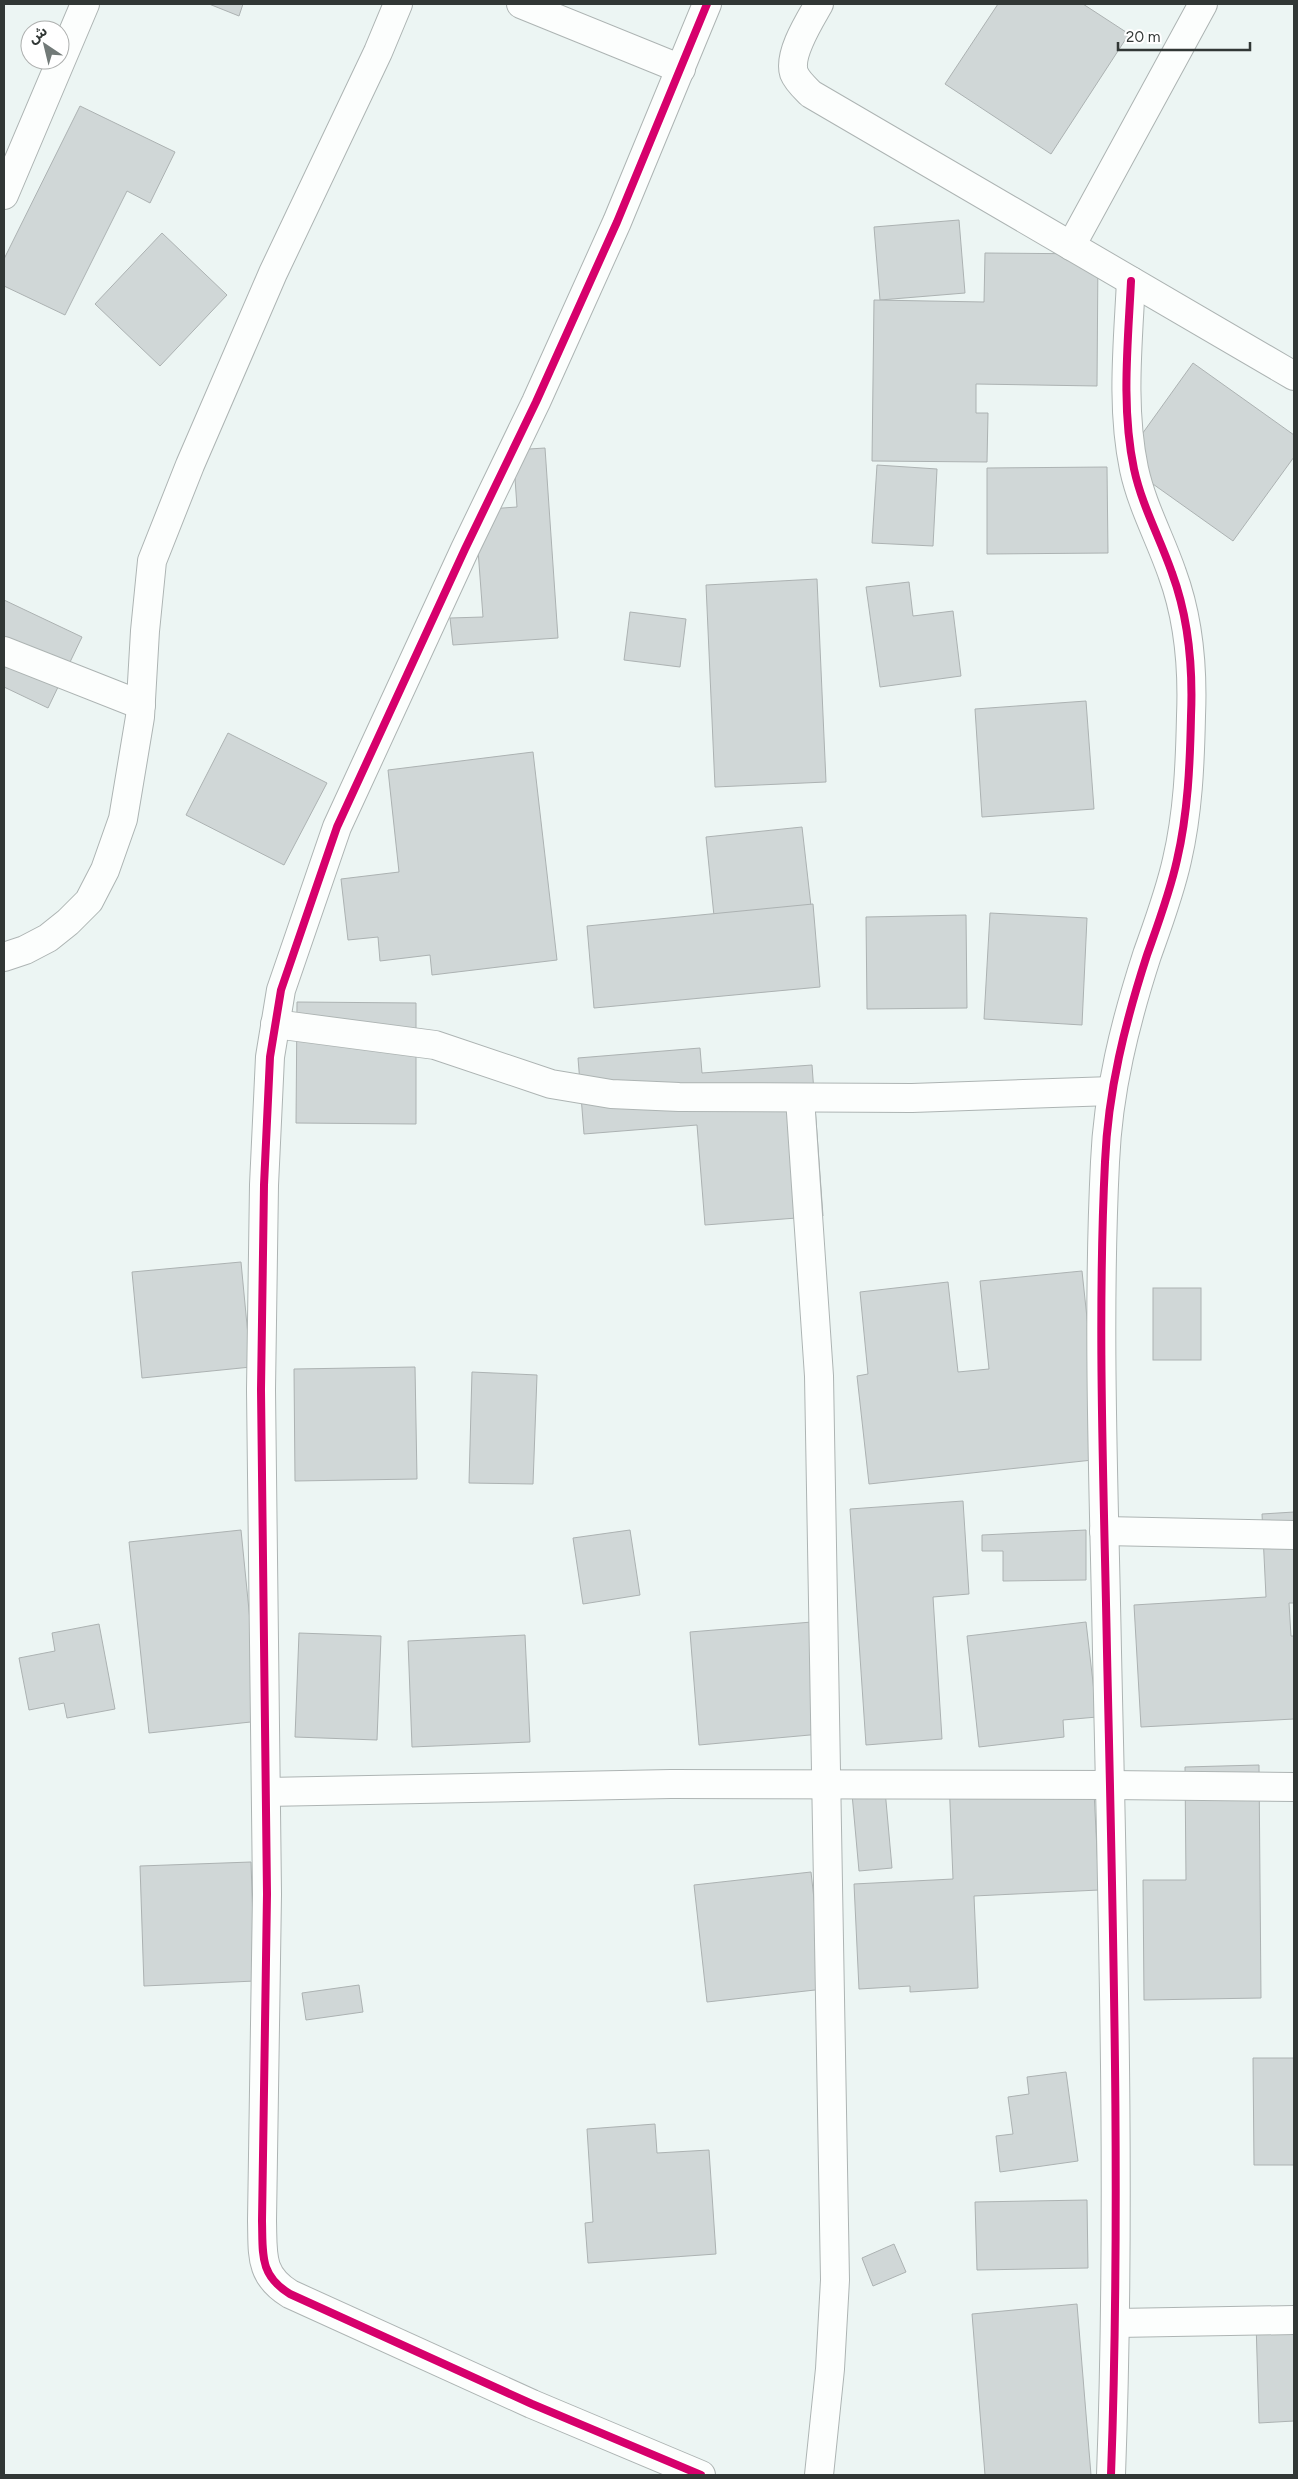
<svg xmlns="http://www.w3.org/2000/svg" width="1298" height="2479" viewBox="0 0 1298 2479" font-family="Figtree,'Noto Sans Arabic',sans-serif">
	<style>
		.building { fill: #d0d7d7; stroke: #acb2b2 }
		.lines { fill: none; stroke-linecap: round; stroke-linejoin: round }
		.minor-casing { stroke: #adb4b3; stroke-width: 30 }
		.minor { stroke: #fcfefd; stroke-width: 28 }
		.cycleway-casing { stroke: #fff; stroke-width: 11 }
		.cycleway { stroke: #d6006c; stroke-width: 8 }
	</style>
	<rect width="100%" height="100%" fill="#ecf5f3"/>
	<!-- building -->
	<g class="building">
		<polygon points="209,4 243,4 239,16"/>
		<polygon points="998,4 1083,4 1129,34 1051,154 945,84"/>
		<polygon points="80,106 175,152 150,203 127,191 65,315 4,286 4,259"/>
		<polygon points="959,220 965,293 880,300 874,227"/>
		<polygon points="162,233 227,295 160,366 95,304"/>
		<polygon points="985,253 1098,254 1097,386 976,384 976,413 988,413 987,462 872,461 874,300 984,302"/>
		<polygon points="1193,363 1294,435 1294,457 1233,541 1122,462"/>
		<polygon points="545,448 558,638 453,645 450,618 483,617 475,510 517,507 513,450"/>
		<polygon points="877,465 937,469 933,546 872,543"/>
		<polygon points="1107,467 1108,553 987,554 987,468"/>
		<polygon points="817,579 826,782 715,787 706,585"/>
		<polygon points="909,582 913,616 953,611 961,676 880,687 866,587"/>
		<polygon points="4,600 82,637 48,708 4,687"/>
		<polygon points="630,612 686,619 680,667 624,660"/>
		<polygon points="1086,701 1094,809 982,817 975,709"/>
		<polygon points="228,733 327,783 284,865 186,815"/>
		<polygon points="533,752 557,960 432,975 430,955 380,961 378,937 348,940 341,879 399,872 388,770"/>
		<polygon points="802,827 811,906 714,916 706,837"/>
		<polygon points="813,904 820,987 594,1008 587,926"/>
		<polygon points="990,913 1087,918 1082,1025 984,1019"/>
		<polygon points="966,915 967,1008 867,1009 866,917"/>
		<polygon points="297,1002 416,1003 416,1124 296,1123"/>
		<polygon points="700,1048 702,1073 812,1065 823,1216 705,1225 697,1125 584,1134 578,1058"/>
		<polygon points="241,1262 251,1367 142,1378 132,1272"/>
		<polygon points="1082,1271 1102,1459 869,1484 857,1376 868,1374 860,1292 948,1282 958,1372 989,1369 980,1281"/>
		<rect x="1153" y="1288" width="48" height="72"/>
		<polygon points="415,1367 417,1479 295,1481 294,1369"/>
		<polygon points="472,1372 537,1375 533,1484 469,1483"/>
		<polygon points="963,1501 969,1594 933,1597 942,1739 866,1745 850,1509"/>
		<polygon points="1294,1512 1294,1603 1289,1603 1291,1636 1294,1636 1294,1719 1141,1727 1134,1605 1266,1597 1262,1514"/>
		<polygon points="241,1530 260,1721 149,1733 129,1542"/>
		<polygon points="630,1530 640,1595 583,1604 573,1538"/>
		<polygon points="1086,1530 1086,1580 1003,1581 1003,1551 982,1551 982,1535"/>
		<polygon points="812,1622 821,1734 699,1745 690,1632"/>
		<polygon points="1086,1622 1097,1717 1063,1720 1064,1737 979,1747 967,1636"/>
		<polygon points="99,1624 115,1709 67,1718 64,1703 29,1710 19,1658 55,1651 52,1633"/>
		<polygon points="299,1633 381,1636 377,1740 295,1737"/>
		<polygon points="525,1635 530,1742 412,1747 408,1641"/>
		<polygon points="1259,1765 1261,1998 1144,2000 1143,1880 1186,1880 1185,1767"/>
		<polygon points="1093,1772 1099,1890 974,1896 978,1988 910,1992 910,1986 859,1989 854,1884 953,1879 949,1779"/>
		<polygon points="885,1790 892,1868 859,1871 852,1794"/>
		<polygon points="251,1862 255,1981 144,1986 140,1866"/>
		<polygon points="811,1872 824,1989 707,2002 694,1885"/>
		<polygon points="359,1985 363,2012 306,2020 302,1993"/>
		<polygon points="1253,2058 1294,2058 1294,2165 1254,2165"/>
		<polygon points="1066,2072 1078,2161 1000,2172 996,2136 1013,2134 1008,2097 1029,2094 1027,2077"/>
		<polygon points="655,2124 657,2153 709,2150 716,2254 588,2263 585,2223 593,2222 587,2129"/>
		<polygon points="1087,2200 1088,2268 977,2270 975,2202"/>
		<polygon points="894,2244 906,2272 873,2286 862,2258"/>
		<polygon points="1077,2304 1091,2475 985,2475 972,2314"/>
		<polygon points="1294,2321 1294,2421 1259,2423 1256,2322"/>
	</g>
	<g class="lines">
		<!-- minor casing -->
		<g class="minor-casing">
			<g id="minor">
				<polyline points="521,4 681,69"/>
				<path d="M819 4C810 20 788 54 794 73 797 81 805 88 811 94L1294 376"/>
				<polyline points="4,195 85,4"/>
				<polyline points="1071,246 1203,4"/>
				<polyline points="4,651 141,705"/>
				<polyline points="4,957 25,950 48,938 68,922 89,901 105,870 123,819 140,717 145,631 152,561 190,465 273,273 378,52 398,4"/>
				<polyline points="275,1024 435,1045 551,1084 611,1094 679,1097 912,1098 1112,1091"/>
				<polyline points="800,1098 819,1376 835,2280 830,2369 819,2475"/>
				<polyline points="1104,1531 1294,1535"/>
				<polyline points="266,1792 671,1784 1110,1785 1294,1787"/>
				<polyline points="1117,2323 1294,2320"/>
				<path d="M701 2475 532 2404 290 2294C259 2275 263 2254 262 2221L267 1894 261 1390 264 1185 270 1057 281 990 337 827 465 549 536 402 617 222 707 4"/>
				<path d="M1111 2475C1121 2201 1113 1926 1107 1652 1104 1488 1097 1325 1105 1162 1108 1091 1125 1023 1147 955 1158 924 1170 892 1177 860 1188 813 1190 764 1191 716 1193 668 1189 619 1172 573 1160 538 1142 506 1134 469 1121 407 1128 343 1131 281"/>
			</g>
		</g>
		<!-- minor -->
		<use href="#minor" class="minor"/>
		<!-- cycleway casing -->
		<g class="cycleway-casing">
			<g id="cycleway">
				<path d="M701 2475 532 2404 290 2294C259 2275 263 2254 262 2221L267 1894 261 1390 264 1185 270 1057 281 990 337 827 465 549 536 402 617 222 707 4"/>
				<path d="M1111 2475C1121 2201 1113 1926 1107 1652 1104 1488 1097 1325 1105 1162 1108 1091 1125 1023 1147 955 1158 924 1170 892 1177 860 1188 813 1190 764 1191 716 1193 668 1189 619 1172 573 1160 538 1142 506 1134 469 1121 407 1128 343 1131 281"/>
			</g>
		</g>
		<!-- cycleway -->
		<use href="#cycleway" class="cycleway"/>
	</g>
	<!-- border -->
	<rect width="1298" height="2479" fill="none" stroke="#313735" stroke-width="10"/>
	<!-- north arrow -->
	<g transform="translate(45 45) rotate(325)"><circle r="24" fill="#ffffff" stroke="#adafae"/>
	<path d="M0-4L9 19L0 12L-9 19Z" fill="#727a78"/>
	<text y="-8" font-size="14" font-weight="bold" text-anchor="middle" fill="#313735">ش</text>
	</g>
	<!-- scale -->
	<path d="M1118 42v8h132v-8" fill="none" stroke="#313735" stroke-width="2.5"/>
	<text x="1126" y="42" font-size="15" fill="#313735" stroke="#ffffff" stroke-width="4" paint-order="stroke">20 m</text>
</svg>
